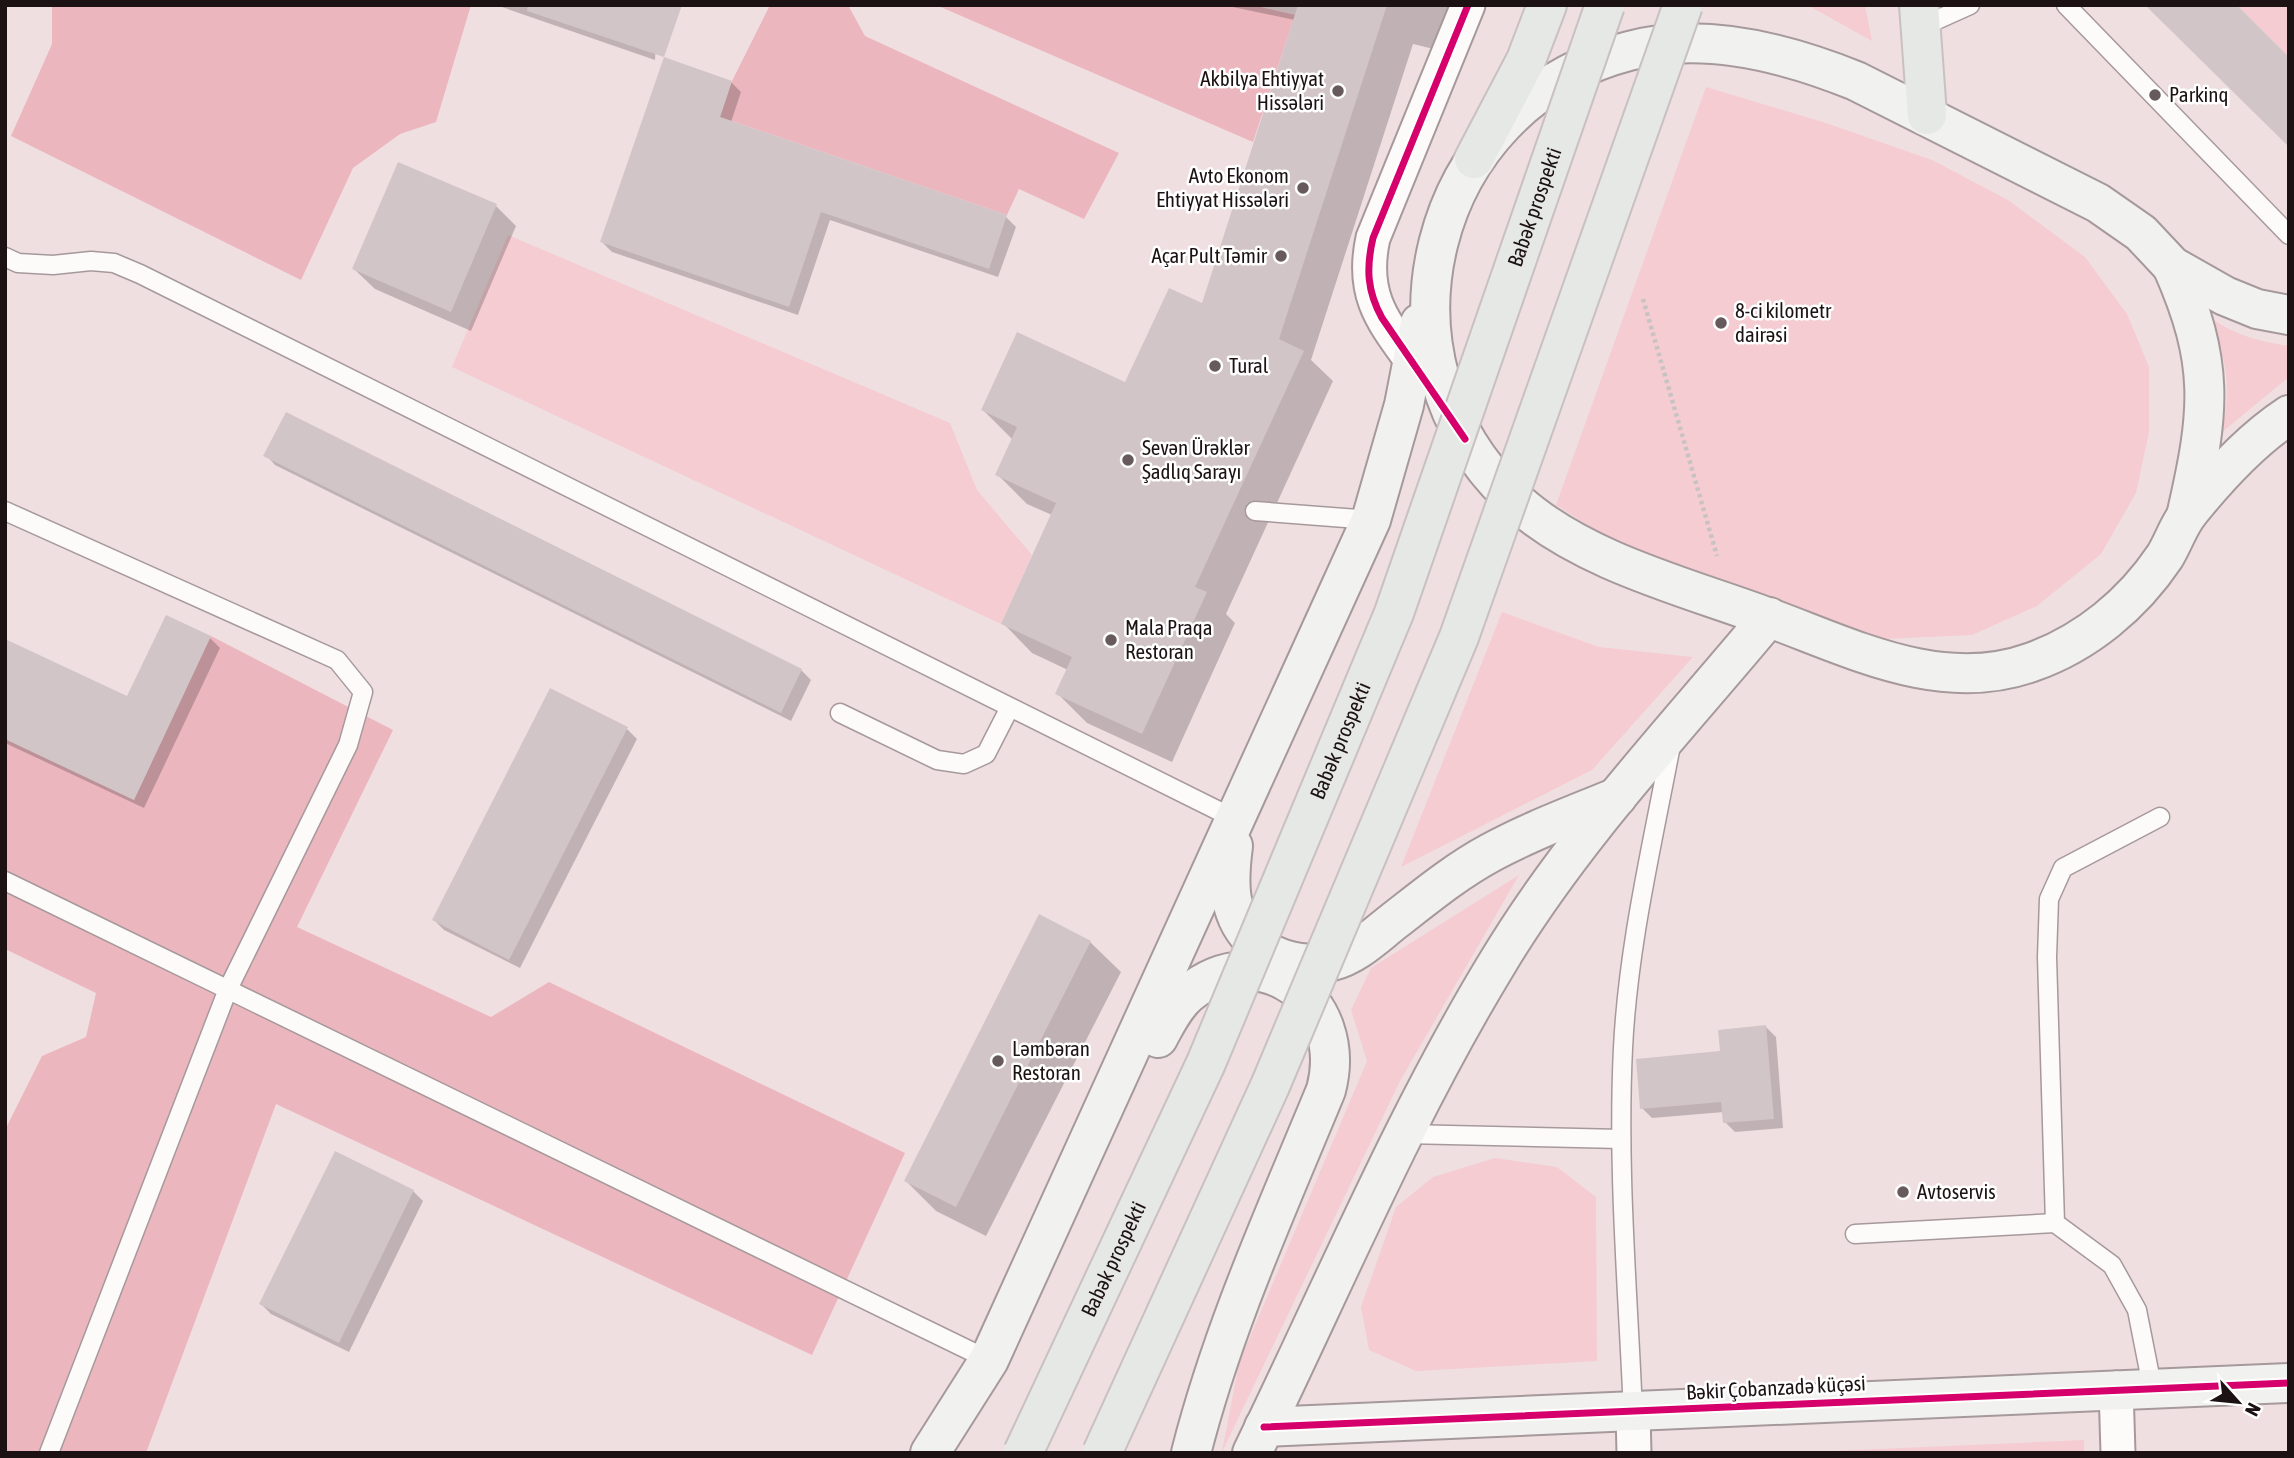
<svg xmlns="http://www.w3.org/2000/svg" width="2294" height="1458" viewBox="0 0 2294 1458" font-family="'Asap Condensed',sans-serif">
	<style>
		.green { fill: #f4ccd2 }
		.forest { fill: #ecb6be }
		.shadow { fill: #0003 }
		.building { fill: #d2c5c7 }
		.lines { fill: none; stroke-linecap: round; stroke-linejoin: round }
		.lane-casing { stroke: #a6999b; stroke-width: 21 }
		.street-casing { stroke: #a6999b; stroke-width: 37 }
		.secondary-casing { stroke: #a6999b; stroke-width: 42 }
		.primary-casing { stroke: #c8c0c1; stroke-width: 42 }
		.path { stroke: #c8c2c3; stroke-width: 4.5; stroke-dasharray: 3.5 3.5; stroke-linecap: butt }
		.lane { stroke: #fdfafa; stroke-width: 18 }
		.street { stroke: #fdfafa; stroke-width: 33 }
		.secondary { stroke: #f1f2ef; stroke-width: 38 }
		.primary { stroke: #e6e8e5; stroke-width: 38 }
		.primary-bridge-casing { stroke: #c8c0c1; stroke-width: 42; stroke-linecap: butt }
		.primary-bridge { stroke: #e6e8e5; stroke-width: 38 }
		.cycleway-casing { stroke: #fff; stroke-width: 11 }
		.cycleway { stroke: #d6006c; stroke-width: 7 }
		.poi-dot { fill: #665a5c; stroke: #fff; stroke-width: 2.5 }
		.labels { text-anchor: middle; stroke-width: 5; stroke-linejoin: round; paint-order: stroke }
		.poi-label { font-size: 21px; fill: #1c1214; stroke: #fff; text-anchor: start }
		.street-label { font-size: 21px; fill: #1c1214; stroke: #fff }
	</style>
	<rect width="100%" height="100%" fill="#f0dfe1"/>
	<!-- green -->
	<g class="green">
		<polygon points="1807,5 1865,5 1872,41"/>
		<polygon points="2237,5 2289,5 2289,57"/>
		<polygon points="1706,87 1826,123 1932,160 2008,200 2085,257 2127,314 2149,367 2149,432 2136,493 2101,554 2037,606 1972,635 1885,639 1613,541 1556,505"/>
		<polygon points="508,235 950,423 977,490 1032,555 1001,624 452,367"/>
		<path d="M2211 318C2236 336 2259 341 2289 346V377L2221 433C2233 386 2226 363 2211 318Z"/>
		<polygon points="1502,612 1599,647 1693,657 1592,770 1401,867"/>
		<polygon points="1519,875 1400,1081 1222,1452 1239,1363 1367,1061 1351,1010 1371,968"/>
		<polygon points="1495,1158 1557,1167 1596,1197 1597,1361 1416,1371 1369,1350 1361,1307 1396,1207 1433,1177"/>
		<polygon points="2084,1440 2084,1453 1787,1453"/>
	</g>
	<!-- forest -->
	<g class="forest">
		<polygon points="52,5 471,5 436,122 400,134 353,168 301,280 11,136 52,44"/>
		<polygon points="770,5 848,5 865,36 1119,153 1084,219 1019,189 1007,215 720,117 732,81"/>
		<polygon points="936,5 1252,5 1295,15 1253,142"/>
		<polygon points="211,636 393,730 297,927 491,1017 549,982 905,1153 812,1355 276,1104 146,1453 5,1453 5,1130 42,1056 86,1037 96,993 5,949 5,739 134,800"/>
	</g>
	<!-- shadow -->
	<g class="shadow">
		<polygon points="496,5 658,5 655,60"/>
		<polygon points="1223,5 1456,5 1446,52 1413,44 1311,360 1333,381 1226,614 1235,623 1172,762 1087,723 1058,694 1068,670 1032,653 1003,623 1052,515 1027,504 997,474 1013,440 983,410 1125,384 1203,306 1295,20"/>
		<polygon points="731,82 741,92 731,122 1006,217 1016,227 998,277 830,220 798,315 612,252 602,242"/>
		<polygon points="496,206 516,226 471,331 375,289 354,269"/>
		<polygon points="266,455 801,670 811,680 791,721 275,465"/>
		<polygon points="166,617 210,638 220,648 144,808 5,743 5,641 128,698"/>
		<polygon points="627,729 637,739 520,968 444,930 434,920"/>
		<polygon points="1090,942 1121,972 986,1236 936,1211 906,1181"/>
		<polygon points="1766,1027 1776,1037 1783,1128 1735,1132 1725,1122 1724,1112 1652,1118 1642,1108"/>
		<polygon points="336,1154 413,1191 423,1201 349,1352 271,1314 261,1304"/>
	</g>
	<!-- building -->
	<g class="building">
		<polygon points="528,5 682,5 664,57 527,11"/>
		<polygon points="1298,5 1387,5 1279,339 1304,351 1195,587 1207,592 1142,734 1055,694 1072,657 1001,624 1056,503 995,475 1017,427 981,410 1017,332 1125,382 1169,288 1202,303"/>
		<polygon points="2145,5 2237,5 2289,57 2289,147"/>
		<polygon points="664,57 732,81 720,117 1007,215 989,269 821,212 789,307 600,242"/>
		<polygon points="398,162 497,204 451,312 352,269"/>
		<polygon points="286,412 802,669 781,713 263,456"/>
		<polygon points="166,615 211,636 134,800 5,739 5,639 127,696"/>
		<polygon points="550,688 628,727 509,960 432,920"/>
		<polygon points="1039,914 1091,941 956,1207 904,1181"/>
		<polygon points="1766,1025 1774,1119 1723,1123 1721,1102 1640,1109 1636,1059 1720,1051 1718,1030"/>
		<polygon points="335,1151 414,1190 339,1343 259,1304"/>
	</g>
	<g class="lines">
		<!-- lane casing -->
		<g class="lane-casing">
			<g id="lane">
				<polyline points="2066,5 2289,235"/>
				<polyline points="1921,27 1970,5"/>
				<polyline points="5,257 18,263 53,265 91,261 114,263 140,274 1237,820"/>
				<polyline points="5,511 337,660 363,692 348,745 228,989 49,1453"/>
				<polyline points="1255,511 1371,520"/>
				<polyline points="840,713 937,760 964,764 986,754 1009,709"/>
				<polyline points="5,881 989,1360"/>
				<polyline points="1405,1134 1621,1139"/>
				<polyline points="2055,1223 2047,957 2049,899 2063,868 2160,817"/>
				<polyline points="1855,1234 2055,1223 2112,1265 2137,1310 2152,1386"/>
				<path d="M1633 1413C1628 1292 1617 1170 1623 1048 1628 946 1652 846 1671 745"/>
			</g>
		</g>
		<!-- street casing -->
		<g class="street-casing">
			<g id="street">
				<path d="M1423 377C1389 327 1359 302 1373 238L1468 5"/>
				<polyline points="2116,1388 2118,1453"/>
				<polyline points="1633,1413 1634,1453"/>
			</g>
		</g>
		<!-- secondary casing -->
		<g class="secondary-casing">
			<g id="secondary">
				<path d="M2172 266C2215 363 2210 411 2187 512"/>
				<path d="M2289 315 2257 309 2225 296 2172 266 2141 233 2098 203 1856 81C1787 53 1703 31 1629 51 1426 103 1361 361 1517 502 1582 561 1686 587 1767 617 1852 648 1941 695 2032 662 2086 643 2133 604 2165 556 2174 541 2179 524 2190 511 2218 476 2251 440 2289 415"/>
				<path d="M1233 846C1228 884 1227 917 1257 944 1277 962 1307 967 1332 961 1356 955 1376 935 1394 921 1425 897 1455 872 1490 853 1530 831 1574 815 1617 797"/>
				<path d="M1158 1038C1166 1023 1175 1005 1188 994 1260 934 1350 1000 1326 1090 1277 1209 1223 1327 1191 1453"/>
				<polyline points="1264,1427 2289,1383"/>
				<polyline points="930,1453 989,1360 1371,520 1404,405 1420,323"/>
				<path d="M1252 1453C1332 1289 1403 1118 1498 962 1573 837 1676 729 1769 617"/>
			</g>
		</g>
		<!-- primary casing -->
		<g class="primary-casing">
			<g id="primary">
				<polyline points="1919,5 1927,115"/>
				<polyline points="1474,159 1526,60 1547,5"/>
			</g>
		</g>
		<!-- path -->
		<polyline class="path" points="1643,299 1717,556"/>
		<!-- lane -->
		<use href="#lane" class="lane"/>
		<!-- street -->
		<use href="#street" class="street"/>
		<!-- secondary -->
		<use href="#secondary" class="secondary"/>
		<!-- primary -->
		<use href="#primary" class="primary"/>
		<!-- primary-bridge casing -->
		<g class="primary-bridge-casing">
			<g id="primary-bridge">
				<path id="s1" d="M1023 1453 1206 1063 1394 613 1605 5"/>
				<polyline points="1102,1453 1270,1086 1459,637 1683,5"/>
			</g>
		</g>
		<!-- primary-bridge -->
		<use href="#primary-bridge" class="primary-bridge"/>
		<!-- cycleway casing -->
		<g class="cycleway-casing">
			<g id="cycleway">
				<path d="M1465 439 1382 318C1367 291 1366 268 1373 238L1468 5"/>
				<polyline points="1264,1427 2289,1383"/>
			</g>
		</g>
		<!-- cycleway -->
		<use href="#cycleway" class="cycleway"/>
	</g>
	<!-- markers -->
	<g class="poi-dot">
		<circle cx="1338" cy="91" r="7"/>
		<circle cx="2155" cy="95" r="7"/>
		<circle cx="1303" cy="188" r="7"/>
		<circle cx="1281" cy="256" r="7"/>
		<circle cx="1721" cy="323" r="7"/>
		<circle cx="1215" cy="366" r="7"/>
		<circle cx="1128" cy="460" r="7"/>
		<circle cx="1111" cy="640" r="7"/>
		<circle cx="998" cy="1061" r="7"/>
		<circle cx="1903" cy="1192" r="7"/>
	</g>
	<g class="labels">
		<!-- poi labels -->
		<g class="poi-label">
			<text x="1324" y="86" text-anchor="end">Akbilya Ehtiyyat<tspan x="1324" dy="24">Hissələri</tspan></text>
			<text x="2169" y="102">Parkinq</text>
			<text x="1289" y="183" text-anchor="end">Avto Ekonom<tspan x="1289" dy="24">Ehtiyyat Hissələri</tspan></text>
			<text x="1267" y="263" text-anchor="end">Açar Pult Təmir</text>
			<text x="1735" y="318">8-ci kilometr<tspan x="1735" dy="24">dairəsi</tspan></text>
			<text x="1229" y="373">Tural</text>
			<text x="1142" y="455">Sevən Ürəklər<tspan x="1142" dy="24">Şadlıq Sarayı</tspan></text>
			<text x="1125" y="635">Mala Praqa<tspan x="1125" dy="24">Restoran</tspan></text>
			<text x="1012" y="1056">Ləmbəran<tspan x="1012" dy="24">Restoran</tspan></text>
			<text x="1917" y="1199">Avtoservis</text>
		</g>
		<!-- street labels -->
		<g class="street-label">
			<text dy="7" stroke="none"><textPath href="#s1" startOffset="1348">Babək prospekti</textPath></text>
			<text dy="7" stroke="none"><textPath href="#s1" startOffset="780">Babək prospekti</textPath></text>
			<text dy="7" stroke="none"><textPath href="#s1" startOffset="214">Babək prospekti</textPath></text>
			<text transform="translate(1776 1388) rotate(-3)" y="7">Bəkir Çobanzadə küçəsi</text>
		</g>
	</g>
	<!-- border -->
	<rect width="2294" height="1458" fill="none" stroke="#1c1214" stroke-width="14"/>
	<!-- north arrow -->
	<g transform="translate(2238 1402) rotate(117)" stroke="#ffffff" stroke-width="5" paint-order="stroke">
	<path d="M0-5L12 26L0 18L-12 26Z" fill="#1c1214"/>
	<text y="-10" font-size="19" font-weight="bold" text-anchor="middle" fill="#1c1214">N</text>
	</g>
</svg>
